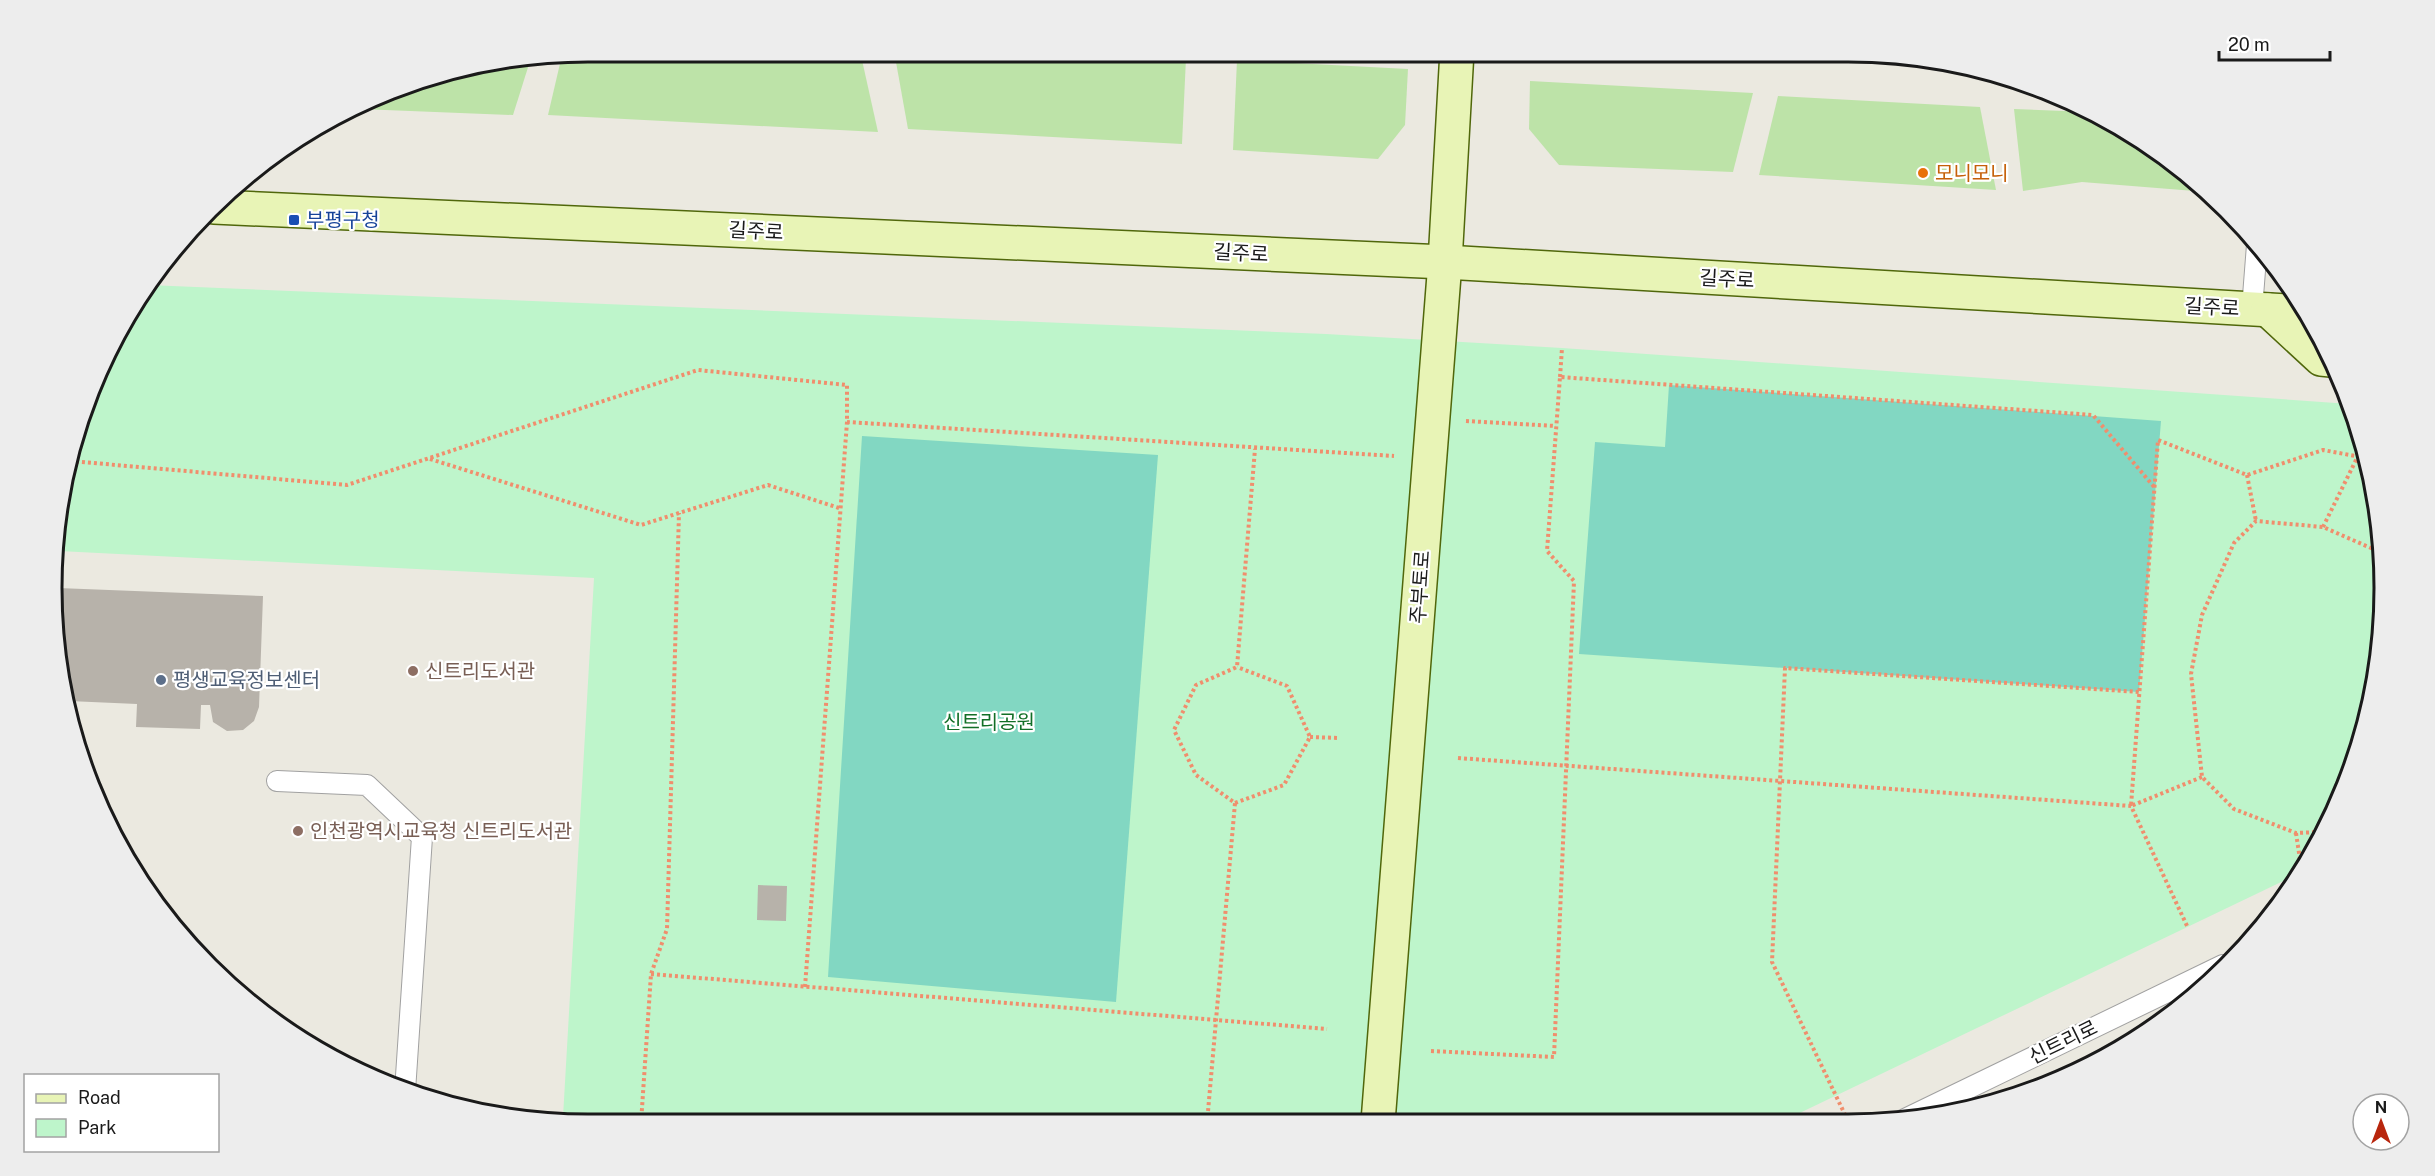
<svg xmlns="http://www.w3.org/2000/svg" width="2435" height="1176" viewBox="0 0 2435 1176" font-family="'Public Sans','Noto Sans KR',sans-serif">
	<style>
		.grass { fill: #bde3a8 }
		.park { fill: #bef5cb }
		.pitch { fill: #82d7c2 }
		.building { fill: #b7b2aa }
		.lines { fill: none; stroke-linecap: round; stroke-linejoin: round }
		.service-casing { stroke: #a1a1a1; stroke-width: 22 }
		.secondary-casing { stroke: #50670b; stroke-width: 36 }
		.path { stroke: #f08e6d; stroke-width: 4; stroke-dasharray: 3 3; stroke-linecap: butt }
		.service { stroke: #fff; stroke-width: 20 }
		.secondary { stroke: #e8f4b6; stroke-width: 33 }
		.food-dot { fill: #e8710a; stroke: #fff; stroke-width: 2 }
		.transit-dot { fill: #1a4fb4; stroke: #fff; stroke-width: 2 }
		.education-dot { fill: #8d6e63; stroke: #fff; stroke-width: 2 }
		.service-dot { fill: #5c6f8a; stroke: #fff; stroke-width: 2 }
		.labels { text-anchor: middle; stroke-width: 4.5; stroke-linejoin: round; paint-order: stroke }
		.food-label { font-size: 20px; fill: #c56008; stroke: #fff; text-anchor: start }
		.transit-label { font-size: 20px; fill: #164399; stroke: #fff; text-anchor: start }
		.street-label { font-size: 20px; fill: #1a1a1a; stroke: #fff }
		.education-label { font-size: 20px; fill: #785e54; stroke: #fff; text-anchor: start }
		.service-label { font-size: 20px; fill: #4e5e75; stroke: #fff; text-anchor: start }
		.park-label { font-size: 20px; fill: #126f27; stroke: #fff }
		.rim { fill: none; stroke: #1a1a1a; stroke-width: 3 }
	</style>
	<rect width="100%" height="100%" fill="#ebe9e0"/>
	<!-- grass -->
	<g class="grass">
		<polygon points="588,51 860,51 878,132 548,115 562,55"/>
		<polygon points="894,51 1038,51 1186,58 1182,144 908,129"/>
		<polygon points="1237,60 1408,69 1405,125 1378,159 1233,150"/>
		<polygon points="530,61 513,115 360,109 415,80"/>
		<polygon points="1530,81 1753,93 1733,172 1559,165 1529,129"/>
		<polygon points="1778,96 1980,107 1996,190 1759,175"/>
		<polygon points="2014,109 2090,112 2146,142 2207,192 2082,182 2023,191"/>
	</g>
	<!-- park -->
	<polygon class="park" points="148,285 1326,334 1562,348 2350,404 2374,484 2384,588 2374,693 2343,794 2296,875 1783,1121 665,1125 563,1117 594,578 59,551 61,483 123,319"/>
	<!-- pitch -->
	<g class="pitch">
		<polygon points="1669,385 2161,421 2139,692 1579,654 1595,442 1665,447"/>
		<polygon points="862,436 1158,455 1116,1002 828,977"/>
	</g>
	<!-- building -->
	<g class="building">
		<polygon points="58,588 263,596 259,707 254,721 243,730 227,731 213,722 210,705 201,705 200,729 136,727 137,704 69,701 56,658"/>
		<polygon points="758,885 787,886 786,921 757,920"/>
		<polygon points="2073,1068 2075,1071 2053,1084 2028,1091"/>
	</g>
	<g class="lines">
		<!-- service casing -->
		<g class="service-casing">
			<g id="service">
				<polyline points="2252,309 2257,245"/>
				<polyline points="277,781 367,785 422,837 405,1091"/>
				<polyline points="1903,1120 2223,965"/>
			</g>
		</g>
		<!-- secondary casing -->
		<g class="secondary-casing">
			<g id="secondary">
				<polyline points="214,207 1445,262 2305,312"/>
				<polyline points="2268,310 2321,359 2331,360"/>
				<polyline points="1378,1122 1445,262 1457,51"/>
			</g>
		</g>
		<!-- path -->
		<g class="path">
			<polyline points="1560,377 1562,348"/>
			<polyline points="1466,421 1556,426"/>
			<polyline points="430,459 641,525 768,485 839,508"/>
			<polyline points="70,461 347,485 698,370 847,385 847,422 1394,456"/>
			<polyline points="2247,475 2256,521"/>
			<polyline points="2323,527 2357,458"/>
			<polyline points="1310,737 1339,738"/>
			<polyline points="1458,758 2131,806 2188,928"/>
			<polyline points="2202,777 2131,806 2158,440 2247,475 2323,450 2366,458"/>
			<polyline points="1235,803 1284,785 1310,737 1287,686 1237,667"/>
			<polyline points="2321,832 2296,833 2234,809 2202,777 2191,674 2202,615 2234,543 2256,521 2323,527 2380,552"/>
			<polyline points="2296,833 2301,866"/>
			<polyline points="651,974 1327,1029"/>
			<polyline points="805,987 847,422"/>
			<polyline points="1431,1051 1554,1057 1574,581 1547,551 1560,377 2093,415 2155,488"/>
			<polyline points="1848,1121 1772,962 1785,668 2139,692"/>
			<polyline points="641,1123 651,974 667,929 679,513"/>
			<polyline points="1207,1123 1235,803 1196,775 1174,730 1196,685 1237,667 1255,449"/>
		</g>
		<!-- service -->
		<use href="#service" class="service"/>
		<!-- secondary -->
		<use href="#secondary" class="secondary"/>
	</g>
	<!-- markers -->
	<circle class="food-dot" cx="1923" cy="173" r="6"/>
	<rect class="transit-dot" x="288" y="214" width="12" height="12" rx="3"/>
	<g class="education-dot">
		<circle cx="413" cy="671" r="6"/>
		<circle cx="298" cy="831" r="6"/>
	</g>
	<circle class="service-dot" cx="161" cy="680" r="6"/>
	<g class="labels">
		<!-- food labels -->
		<g class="food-label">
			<text x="1935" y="180">모니모니</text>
		</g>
		<!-- transit labels -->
		<g class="transit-label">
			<text x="306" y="227">부평구청</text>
		</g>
		<!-- street labels -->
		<g class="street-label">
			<text transform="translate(756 231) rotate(3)" y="7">길주로</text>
			<text transform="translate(1241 253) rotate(3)" y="7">길주로</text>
			<text transform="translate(1727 279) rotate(3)" y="7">길주로</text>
			<text transform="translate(2212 307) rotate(3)" y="7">길주로</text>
			<text transform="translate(1420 587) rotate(-86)" y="7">주부토로</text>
			<text transform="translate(2063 1042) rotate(-26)" y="7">신트리로</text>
		</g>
		<!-- education labels -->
		<g class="education-label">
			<text x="425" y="678">신트리도서관</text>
			<text x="310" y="838">인천광역시교육청 신트리도서관</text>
		</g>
		<!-- service labels -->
		<g class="service-label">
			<text x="173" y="687">평생교육정보센터</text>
		</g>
		<!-- park labels -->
		<g class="park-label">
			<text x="989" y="729">신트리공원</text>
		</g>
	</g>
	<!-- crop -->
	<path d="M0 0H2435V1176H0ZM588 62H1848A526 526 0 0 1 2374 588V588A526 526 0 0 1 1848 1114H588A526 526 0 0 1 62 588V588A526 526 0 0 1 588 62Z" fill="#ededed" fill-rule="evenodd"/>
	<path class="rim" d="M588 62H1848A526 526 0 0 1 2374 588V588A526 526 0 0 1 1848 1114H588A526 526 0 0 1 62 588V588A526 526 0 0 1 588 62Z"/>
	<!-- legend -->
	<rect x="24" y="1074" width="195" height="78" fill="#ffffff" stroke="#a3a3a3" stroke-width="1.5"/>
	<rect x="36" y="1094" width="30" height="9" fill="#e8f4b6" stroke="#a3a3a3" stroke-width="1.5"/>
	<text x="78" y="1104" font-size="18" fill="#1a1a1a">Road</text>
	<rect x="36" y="1119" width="30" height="18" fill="#bef5cb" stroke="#a3a3a3" stroke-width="1.5"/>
	<text x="78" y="1134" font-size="18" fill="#1a1a1a">Park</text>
	<!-- north arrow -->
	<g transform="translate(2381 1122)"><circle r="28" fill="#ffffff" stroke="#a3a3a3" stroke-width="1.5"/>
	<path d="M0-4.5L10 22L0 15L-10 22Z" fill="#b8260d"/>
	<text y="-9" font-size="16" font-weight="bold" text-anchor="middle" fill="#1a1a1a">N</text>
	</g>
	<!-- scale -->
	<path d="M2219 51v9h111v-9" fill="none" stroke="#1a1a1a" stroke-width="3"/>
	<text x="2228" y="51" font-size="18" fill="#1a1a1a" stroke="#ffffff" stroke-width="4.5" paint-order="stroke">20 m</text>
</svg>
